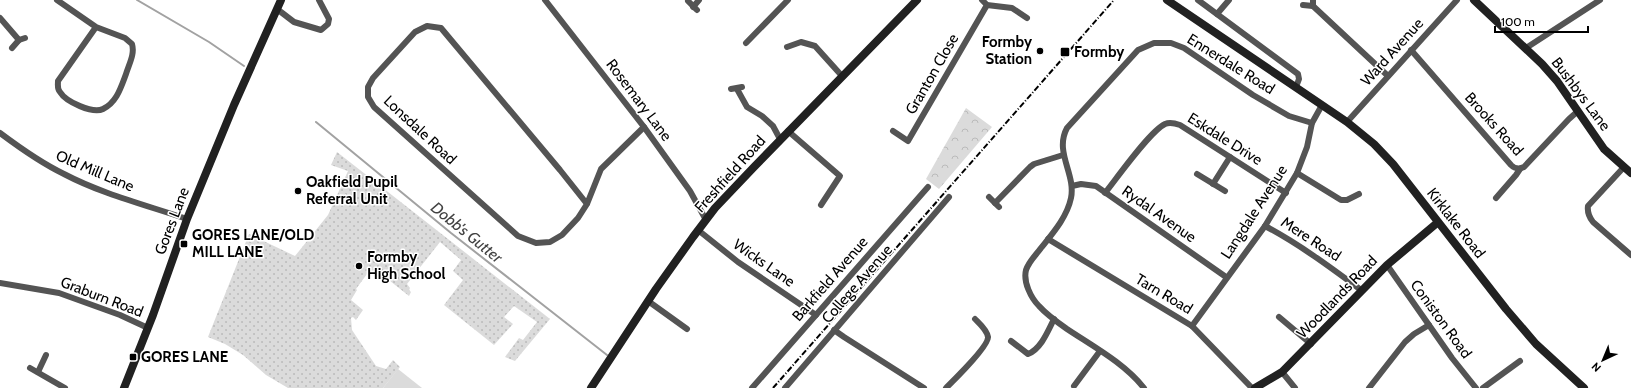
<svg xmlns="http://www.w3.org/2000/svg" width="1631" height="388" viewBox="0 0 1631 388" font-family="Cabin,sans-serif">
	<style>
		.grass { fill: url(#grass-dots) }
		.forest { fill: url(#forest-crowns) }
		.green { fill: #dbdbdb }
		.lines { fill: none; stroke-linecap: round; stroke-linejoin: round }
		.stream { stroke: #a2a2a2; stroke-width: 2 }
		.street { stroke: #545454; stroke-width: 6 }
		.secondary { stroke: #212121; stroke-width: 8 }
		.rail { stroke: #000; stroke-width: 2; stroke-dasharray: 6 2 1 2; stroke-linecap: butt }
		.poi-dot { fill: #000; stroke: #fff; stroke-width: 1.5 }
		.labels { text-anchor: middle; stroke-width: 3; stroke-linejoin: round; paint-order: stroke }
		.poi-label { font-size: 15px; font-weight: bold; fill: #000; stroke: #fff; text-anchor: start }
		.street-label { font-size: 15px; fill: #000; stroke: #fff }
		.water-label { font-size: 16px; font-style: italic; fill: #434343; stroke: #fff }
	</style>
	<defs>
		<pattern id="grass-dots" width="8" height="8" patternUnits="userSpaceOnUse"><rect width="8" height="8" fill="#dbdbdb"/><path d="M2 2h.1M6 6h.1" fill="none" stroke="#bababa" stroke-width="1.8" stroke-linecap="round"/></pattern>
		<pattern id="forest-crowns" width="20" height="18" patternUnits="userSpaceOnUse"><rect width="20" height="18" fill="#dbdbdb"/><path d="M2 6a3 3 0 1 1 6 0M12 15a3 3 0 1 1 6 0" fill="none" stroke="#bababa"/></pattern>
	</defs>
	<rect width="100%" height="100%" fill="#fff"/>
	<!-- grass -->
	<polygon class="grass" points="337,152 550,319 515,361 505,357 519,338 523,340 537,322 514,306 504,317 513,324 494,345 444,305 463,280 453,271 461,260 440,242 407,284 410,288 409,290 411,292 409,296 375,269 370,276 367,274 356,289 357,290 351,300 363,310 356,320 353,317 351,318 352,330 376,366 386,369 393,360 400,367 383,388 288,388 266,375 243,355 225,344 208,337 249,234 295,256 328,215 348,171 331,165"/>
	<!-- forest -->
	<polygon class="forest" points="966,108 992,127 939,189 926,179"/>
	<!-- green -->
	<polygon class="green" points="398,369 422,388 383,388"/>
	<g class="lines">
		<!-- stream -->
		<g class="stream">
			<polyline points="137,0 209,42 244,66"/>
			<polyline points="316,122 451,233 607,355"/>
		</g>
		<!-- street -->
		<g class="street">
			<path d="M57 0 96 27 125 38 132 44C135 54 129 64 126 74 121 87 117 102 103 109 93 114 66 102 60 92 57 89 58 85 58 81L96 27"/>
			<polyline points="545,0 644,127 690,191 706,220"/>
			<polyline points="982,0 987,5 1012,8 1027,18"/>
			<polyline points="1198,0 1298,74 1299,79 1296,87"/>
			<polyline points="688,1 697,10"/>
			<polyline points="1303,5 1313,6 1313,0"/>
			<polyline points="1313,6 1388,76"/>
			<polyline points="693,7 699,0"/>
			<polyline points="277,9 294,22 321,30 328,24 329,19 319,0"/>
			<polyline points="1217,14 1229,0"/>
			<polyline points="0,18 19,40"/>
			<polyline points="746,43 788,0"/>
			<polyline points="787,47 801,42 815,46 842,76"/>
			<polyline points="12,48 19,40 25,38"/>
			<polyline points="1526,48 1600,0"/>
			<path d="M1411 50 1511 165C1515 169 1520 169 1524 167L1569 119 1578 111"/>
			<polyline points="731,89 742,87"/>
			<polyline points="737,89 747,107 762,116 773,126 780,139"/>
			<polyline points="1347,122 1457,0"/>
			<polyline points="788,131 840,176 821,205"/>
			<polyline points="893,131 908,141 987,5"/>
			<path d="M0 133C20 148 41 163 64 174 102 194 146 205 187 219"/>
			<path d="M1624 167 1588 206C1587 213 1589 217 1593 222L1631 255"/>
			<polyline points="1297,173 1341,200 1347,200 1359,194"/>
			<polyline points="1197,174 1225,191"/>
			<polyline points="1213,184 1230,157"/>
			<polyline points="1072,186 1081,184 1096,186 1226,277"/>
			<path d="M1105 193C1117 178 1150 131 1165 124 1170 122 1174 123 1180 125L1286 193"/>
			<polyline points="989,197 999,207"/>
			<polyline points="1496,198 1516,175 1520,169"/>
			<polyline points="995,203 1030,167 1034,164 1063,155"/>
			<polyline points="587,204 560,170 441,28 427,26 415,32 373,78 368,87 368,97 374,107 518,236 536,243 550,242 562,235 578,218 587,204 601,169 644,127"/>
			<path d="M1265 226C1299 244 1330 267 1361 290"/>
			<polyline points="698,230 738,262 816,315"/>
			<polyline points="1048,239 1192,326 1252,388"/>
			<polyline points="1387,265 1452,358 1476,388"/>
			<polyline points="0,283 59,293 120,315 148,328"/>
			<polyline points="648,301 687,329"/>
			<polyline points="1279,317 1311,344"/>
			<polyline points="1192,326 1265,226 1297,173 1307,147 1312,123 1322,105"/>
			<polyline points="834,330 844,337 924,388"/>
			<path d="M1011 341 1028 354C1041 349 1048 331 1054 319"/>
			<polyline points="30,368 65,388"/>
			<polyline points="38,372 46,355"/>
			<polyline points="1282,372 1295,388"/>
			<polyline points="1074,386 1100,351"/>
			<polyline points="752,388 928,187"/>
			<polyline points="785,388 949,197"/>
			<path d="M946 388C954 380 989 346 988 337 987 330 980 324 975 319"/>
			<path d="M1144 388C1124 363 1094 347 1067 329 1057 322 1047 315 1039 306 1031 298 1023 282 1026 270 1029 261 1036 255 1041 248 1053 233 1067 217 1071 198 1076 174 1054 152 1067 128L1138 50 1154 43H1171L1184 48 1253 95 1289 116 1312 123"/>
			<polyline points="1369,388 1405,342 1414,334 1429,325"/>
			<polyline points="1483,388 1520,361"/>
		</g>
		<!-- secondary -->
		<g class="secondary">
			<polyline points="1167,0 1347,122 1374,144 1393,164 1506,309 1536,344 1584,388"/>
			<polyline points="1474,0 1542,64 1557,81 1604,149 1631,173"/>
			<polyline points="124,388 153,315 187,219 234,105 281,0"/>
			<polyline points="591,388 656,289 693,237 715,208 754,167 917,0"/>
			<polyline points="1255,388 1282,372 1387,265 1437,223"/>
		</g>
		<!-- rail -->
		<polyline class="rail" points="773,388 1114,0"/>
	</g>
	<!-- markers -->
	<g class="poi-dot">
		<circle cx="1040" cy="51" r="4"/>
		<rect x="1060" y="47" width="10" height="10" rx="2"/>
		<circle cx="298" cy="191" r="4"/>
		<rect x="180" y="240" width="8" height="8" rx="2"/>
		<circle cx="359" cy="266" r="4"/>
		<rect x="129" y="353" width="8" height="8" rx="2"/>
	</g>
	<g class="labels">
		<!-- poi labels -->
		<g class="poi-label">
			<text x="1032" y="47" text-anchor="end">Formby<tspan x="1032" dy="17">Station</tspan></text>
			<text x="1074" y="57">Formby</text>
			<text x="306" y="187">Oakfield Pupil<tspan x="306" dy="17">Referral Unit</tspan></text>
			<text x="192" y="240">GORES LANE/OLD<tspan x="192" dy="17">MILL LANE</tspan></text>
			<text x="367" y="262">Formby<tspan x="367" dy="17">High School</tspan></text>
			<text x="141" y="362">GORES LANE</text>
		</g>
		<!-- street labels -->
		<g class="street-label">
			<text transform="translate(1392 52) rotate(-48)" y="5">Ward Avenue</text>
			<text transform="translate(1231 64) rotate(32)" y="5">Ennerdale Road</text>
			<text transform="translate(932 74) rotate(-60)" y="5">Granton Close</text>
			<text transform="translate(1581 94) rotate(53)" y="5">Bushbys Lane</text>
			<text transform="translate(639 100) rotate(53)" y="5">Rosemary Lane</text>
			<text transform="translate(1494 124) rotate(48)" y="5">Brooks Road</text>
			<text transform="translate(420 130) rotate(43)" y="5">Lonsdale Road</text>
			<text transform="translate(1225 139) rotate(32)" y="5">Eskdale Drive</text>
			<text transform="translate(95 171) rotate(23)" y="5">Old Mill Lane</text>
			<text transform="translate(730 174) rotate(-48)" y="5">Freshfield Road</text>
			<text transform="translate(1254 212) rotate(-57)" y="5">Langdale Avenue</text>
			<text transform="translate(1159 214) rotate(35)" y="5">Rydal Avenue</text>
			<text transform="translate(172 221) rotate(-69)" y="5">Gores Lane</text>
			<text transform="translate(1456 223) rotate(52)" y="5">Kirklake Road</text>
			<text transform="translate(1311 239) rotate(33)" y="5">Mere Road</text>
			<text transform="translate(764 263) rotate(35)" y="5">Wicks Lane</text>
			<text transform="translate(830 279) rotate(-49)" y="5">Barkfield Avenue</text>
			<text transform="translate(857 284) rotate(-49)" y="5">College Avenue</text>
			<text transform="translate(1164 294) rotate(31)" y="5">Tarn Road</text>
			<text transform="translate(102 297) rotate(21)" y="5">Graburn Road</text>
			<text transform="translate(1337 297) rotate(-46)" y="5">Woodlands Road</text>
			<text transform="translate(1441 319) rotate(54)" y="5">Coniston Road</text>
		</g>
		<!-- water labels -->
		<g class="water-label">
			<text transform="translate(467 232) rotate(39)" y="6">Dobb's Gutter</text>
		</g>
	</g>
	<!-- north arrow -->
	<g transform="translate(1603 360) rotate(224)" stroke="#ffffff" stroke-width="3" paint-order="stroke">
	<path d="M0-3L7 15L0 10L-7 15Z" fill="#000000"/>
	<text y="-6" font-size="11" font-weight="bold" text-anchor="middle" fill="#000000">N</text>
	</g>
	<!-- scale -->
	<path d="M1495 26v6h93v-6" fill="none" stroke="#000000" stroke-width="2"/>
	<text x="1501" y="26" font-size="12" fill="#000000" stroke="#ffffff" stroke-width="3" paint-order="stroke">100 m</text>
</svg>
